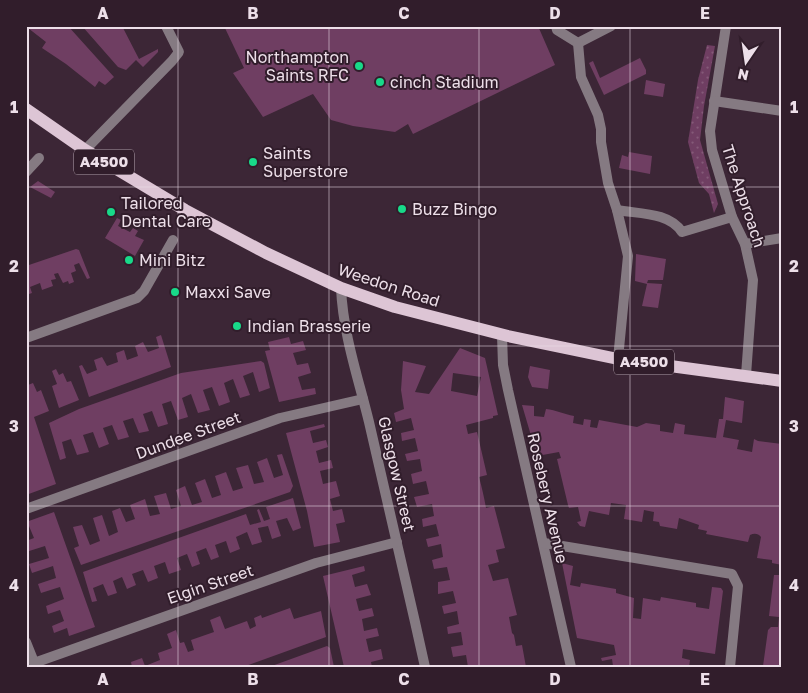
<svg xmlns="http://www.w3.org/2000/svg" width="808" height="693" viewBox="0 0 808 693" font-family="'Golos Text',sans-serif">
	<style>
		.grass { fill: url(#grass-dots) }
		.garden { fill: #6f3e62; fill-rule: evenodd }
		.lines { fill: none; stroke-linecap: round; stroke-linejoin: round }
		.street { stroke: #857a82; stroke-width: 10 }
		.primary { stroke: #ddc5d5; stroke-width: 12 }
		.grid { fill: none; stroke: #eddfe9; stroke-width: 1; stroke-opacity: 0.55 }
		.poi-dot { fill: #18d989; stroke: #311d2b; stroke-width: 2 }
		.labels { text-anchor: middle; stroke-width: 4; stroke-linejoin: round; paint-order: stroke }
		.shield { fill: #311d2b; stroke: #b5a5b0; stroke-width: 1 }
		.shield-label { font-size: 15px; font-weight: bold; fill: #eddfe9 }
		.poi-label { font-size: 16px; fill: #eddfe9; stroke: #311d2b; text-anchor: start }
		.street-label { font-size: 16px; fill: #eddfe9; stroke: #311d2b }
		.neatline { fill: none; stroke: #eddfe9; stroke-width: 2 }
		.grid-label { font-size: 16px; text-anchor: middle; font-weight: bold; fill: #eddfe9 }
	</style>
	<defs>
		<pattern id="grass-dots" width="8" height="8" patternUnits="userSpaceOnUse" patternTransform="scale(1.25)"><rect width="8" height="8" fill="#6f3e62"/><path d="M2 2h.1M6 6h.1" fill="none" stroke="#845978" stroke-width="1.8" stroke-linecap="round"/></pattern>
	</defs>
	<rect width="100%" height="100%" fill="#3c2636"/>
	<!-- grass -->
	<polygon class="grass" points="707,45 715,46 704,106 700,140 718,204 714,213 709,194 699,183 688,142 698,80"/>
	<!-- garden -->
	<g class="garden">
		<polygon points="26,26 68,26 114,77 105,85 99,81 95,87 66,64 42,48 46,42 28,28 26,31"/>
		<polygon points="82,26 122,26 139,59 158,49 158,52 143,67 136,60 126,70 118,67"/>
		<polygon points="224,26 538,26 555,65 413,134 408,124 395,132 353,126 331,120 313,94 263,117 233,73 244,68"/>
		<polygon points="640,58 646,70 646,74 604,95 589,63 593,61 600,78"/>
		<polygon points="646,80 665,84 663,97 644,94"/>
		<polygon points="629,152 652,156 650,174 619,168 622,155 628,157"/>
		<polygon points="38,181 55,192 51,198 30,187"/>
		<polygon points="117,218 121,220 118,226 130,232 133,228 138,231 135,236 144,240 135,256 105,238"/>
		<polygon points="76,249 79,250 90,278 87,279 79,263 74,265 76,271 71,273 74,282 69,284 68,281 63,283 58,273 54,274 56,279 51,280 53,286 42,290 40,283 30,287 32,293 26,295 26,266"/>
		<polygon points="636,254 666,259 663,280 648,280 647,283 662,284 658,308 642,306 647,284 635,281"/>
		<polygon points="161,335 171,367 89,397 79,366 82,365 87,374 97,370 94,360 102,357 107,366 118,362 116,353 124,350 127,360 138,356 135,346 143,342 148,352 159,348 156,337"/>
		<polygon points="289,337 291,344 303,341 306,350 293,353 297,365 308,363 311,373 298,377 302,390 315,388 316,394 279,402 265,351 270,350 268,342"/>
		<path d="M460 348 485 358 498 415 493 416V418L466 425 468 434 477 432 487 475 479 477C482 488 484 497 486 508L494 506 505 548 496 550 499 562 488 565 493 581 508 578 517 615 509 617 512 633 514 635 516 646 522 645 526 667H468L466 655 453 657 451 647 463 645 461 632 448 634 447 627 459 624 457 611 444 614 442 606 456 603 453 591 438 594V582L450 580 447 567 434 569 432 560 443 557 441 544 428 547 426 539 439 536 436 524 423 527 422 519 434 516 432 504 417 507 414 497 429 494 426 481 413 484 411 474 422 471 420 459 407 461 405 454 418 451 415 438 402 441 401 433 414 430 411 418 396 422 394 413 404 409 401 390 403 361 426 366 415 392 429 394ZM453 373 481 377 477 396 451 391Z"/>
		<polygon points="261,361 264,363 270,388 259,392 253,372 243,376 250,395 240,398 233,379 224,383 230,402 219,406 212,387 203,390 210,410 198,413 191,394 182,398 188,417 178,420 171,401 162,404 168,424 158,427 152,411 143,414 149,431 139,433 133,418 123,421 129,437 118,440 112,425 103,428 109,444 99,448 93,432 83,435 89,452 77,455 71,439 62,442 66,458 60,460 49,423 79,409 181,373"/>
		<polygon points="530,366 550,370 548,389 532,387 528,377"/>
		<polygon points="56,369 59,375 63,373 67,382 71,381 79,400 59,408 52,386 57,384 52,371"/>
		<polygon points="26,379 28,385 33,383 37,392 41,390 49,411 34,417 56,484 26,495"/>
		<path d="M725 397 744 401 742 423 726 420 723 437 739 440 737 449 752 452 754 439 758 441 782 444V565L772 563V560L757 558 761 537C758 533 754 533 750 535L748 542 706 534 707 531 698 529 699 525 679 518 677 529 660 526 659 522 653 521 654 512 644 510 642 522 624 519 626 505 611 503 609 515 589 511 585 527 580 526 577 522 581 521 578 507 569 508 568 505 557 459 561 458 559 452 537 456 522 405 534 406V416L544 417 546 409C556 410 564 414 574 416L573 423 583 425 584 419 591 420 590 427 597 428 599 420 637 427 646 423 660 425V431L673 433 675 423 685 425 684 434 716 438 719 419H723Z"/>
		<polygon points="324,424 325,427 310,431 313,443 326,440 328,447 316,451 319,463 331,460 333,468 320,471 323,484 336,481 340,496 330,499 333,511 342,509 345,522 336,524 340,542 314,547 307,511 286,433"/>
		<polygon points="282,454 293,486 290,492 81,565 74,548 79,546 73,527 82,525 90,545 100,541 93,518 102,515 109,536 118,532 112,511 120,508 126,522 135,519 130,505 145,499 150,516 160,514 154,496 166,493 171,509 181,506 176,490 185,486 192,505 202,502 195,483 205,479 212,498 221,495 215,476 226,472 233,491 243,488 236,468 248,465 254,484 264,482 257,462 267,458 274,478 283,475 277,455"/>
		<polygon points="293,498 301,528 293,531 287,518 276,521 281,536 272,539 268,526 258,528 262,542 252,545 247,532 236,537 240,549 230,553 226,541 215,545 219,557 211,560 206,548 196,552 200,564 192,567 187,554 177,558 181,570 169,574 165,562 154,566 158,578 148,582 143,570 132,574 136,585 127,589 122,577 113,581 117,593 108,596 103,584 93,588 97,601 92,602 83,572 246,514 250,525 261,522 257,510 259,509 264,521 270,519 266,507"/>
		<polygon points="54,512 95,627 69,636 67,628 54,633 52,626 64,621 60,610 48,614 46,606 64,599 60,587 41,593 38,584 56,578 53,566 32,573 29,564 49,558 45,546 26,552 26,541 34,538 29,526 26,527 26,522"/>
		<polygon points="562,563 573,566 570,585 580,587 581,583 616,589 616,593 634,598 633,618 641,619 643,598 660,601 661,597 696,603 696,607 709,609 712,587 721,588 723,591 715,654 683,649 682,658 690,660 689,667 611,667 613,666 612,659 602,661 601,658 616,655 614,645 577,638"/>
		<polygon points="364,566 365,571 352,575 355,587 367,584 371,595 356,599 359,611 372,608 374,616 362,619 364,631 377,628 379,636 366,639 369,652 381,649 383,659 371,662 372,667 344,667 323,576"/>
		<polygon points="774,575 782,575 782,667 764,667 763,666 768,630 771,627 778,627 779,617 769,616"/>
		<polygon points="290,608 294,619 321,611 326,637 243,667 132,667 131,662 142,658 145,666 160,660 158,653 172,648 167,634 176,630 180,643 184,642 188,652 194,650 191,640 214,632 210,620 220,616 225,629 247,621 250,629 256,626 254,618 261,615 262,618"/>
		<polygon points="327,646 330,648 334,667 269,667"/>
	</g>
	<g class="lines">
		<!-- street -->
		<g class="street">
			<polyline points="556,26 557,30 578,43 611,26"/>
			<polyline points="726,26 710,131 712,150 732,217 745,244 753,280 746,375"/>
			<polyline points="578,43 581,77 598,115 601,129 601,142 608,183 617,210 628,256 618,359"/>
			<polyline points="714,101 782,111"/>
			<polyline points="85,150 172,61 179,52 166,26"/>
			<polyline points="26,172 39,158"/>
			<path d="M617 210C639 214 669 212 682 232L732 217"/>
			<polyline points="745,244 782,238"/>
			<path d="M341 288C343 334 358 377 369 422 388 503 407 585 425 667"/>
			<polyline points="502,335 503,365 508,390 571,667"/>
			<polyline points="26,338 137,298 144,291 173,240"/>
			<polyline points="26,509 280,418 363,399"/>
			<polyline points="544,543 732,574 738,586 730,667"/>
			<polyline points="26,642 36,667"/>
			<polyline points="34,663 316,563 397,542"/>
		</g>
		<!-- primary -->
		<polyline class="primary" points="26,109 85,150 185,210 266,253 341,288 395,307 508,336 618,359 782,381"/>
	</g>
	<!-- grid -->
	<path class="grid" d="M178 26V667M329 26V667M479 26V667M630 26V667M26 187H782M26 346H782M26 506H782"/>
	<!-- markers -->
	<g class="poi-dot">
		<circle cx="359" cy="66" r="5"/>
		<circle cx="380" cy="82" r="5"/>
		<circle cx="253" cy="162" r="5"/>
		<circle cx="402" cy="209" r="5"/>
		<circle cx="111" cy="212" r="5"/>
		<circle cx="129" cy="260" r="5"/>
		<circle cx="175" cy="292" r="5"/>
		<circle cx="237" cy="326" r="5"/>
	</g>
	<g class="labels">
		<!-- shield labels -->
		<g class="shield">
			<rect x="74" y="149.5" width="60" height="25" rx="4"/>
			<rect x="614" y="349.5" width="60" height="25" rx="4"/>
		</g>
		<g class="shield-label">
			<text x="104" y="167">A4500</text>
			<text x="644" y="367">A4500</text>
		</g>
		<!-- poi labels -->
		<g class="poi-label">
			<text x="349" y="63" text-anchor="end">Northampton<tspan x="349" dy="18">Saints RFC</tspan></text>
			<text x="390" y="88">cinch Stadium</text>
			<text x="263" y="159">Saints<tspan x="263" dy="18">Superstore</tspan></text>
			<text x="121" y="209">Tailored<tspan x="121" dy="18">Dental Care</tspan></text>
			<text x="412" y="215">Buzz Bingo</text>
			<text x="139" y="266">Mini Bitz</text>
			<text x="185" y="298">Maxxi Save</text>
			<text x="247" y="332">Indian Brasserie</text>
		</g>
		<!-- street labels -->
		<g class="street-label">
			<text transform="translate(744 196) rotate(72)" y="6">The Approach</text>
			<text transform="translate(389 285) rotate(18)" y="6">Weedon Road</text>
			<text transform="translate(188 435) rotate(-20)" y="6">Dundee Street</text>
			<text transform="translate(397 474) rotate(77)" y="6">Glasgow Street</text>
			<text transform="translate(548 498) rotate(77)" y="6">Rosebery Avenue</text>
			<text transform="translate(210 584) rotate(-19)" y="6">Elgin Street</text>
		</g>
	</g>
	<!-- border -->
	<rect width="808" height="693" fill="none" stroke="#311d2b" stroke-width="55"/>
	<!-- north arrow -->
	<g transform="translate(746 62) rotate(193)" stroke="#311d2b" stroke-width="4" paint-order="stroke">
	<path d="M0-4L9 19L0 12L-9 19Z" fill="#eddfe9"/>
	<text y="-8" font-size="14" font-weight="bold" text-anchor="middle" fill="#eddfe9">N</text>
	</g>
	<rect x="28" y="28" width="752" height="638" class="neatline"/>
	<g class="grid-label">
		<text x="103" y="19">A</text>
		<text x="253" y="19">B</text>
		<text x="404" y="19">C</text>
		<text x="555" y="19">D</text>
		<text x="705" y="19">E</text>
		<text x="14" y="113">1</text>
		<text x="794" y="113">1</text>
		<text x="14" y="272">2</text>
		<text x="794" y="272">2</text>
		<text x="14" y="432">3</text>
		<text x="794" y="432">3</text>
		<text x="14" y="591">4</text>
		<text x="794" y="591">4</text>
		<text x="103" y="685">A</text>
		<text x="253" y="685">B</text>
		<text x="404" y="685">C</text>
		<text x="555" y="685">D</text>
		<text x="705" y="685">E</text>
	</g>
</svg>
